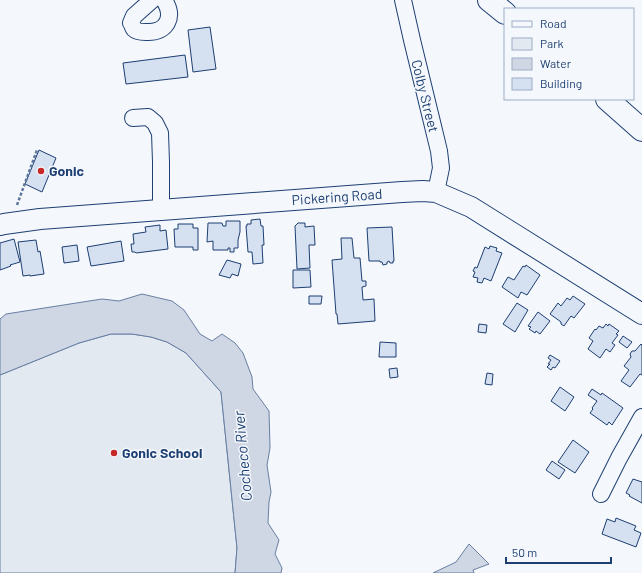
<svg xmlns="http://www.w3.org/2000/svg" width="642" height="573" viewBox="0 0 642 573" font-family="Barlow,sans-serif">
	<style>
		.green { fill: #e3e9f0; stroke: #687fa3 }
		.water { fill: #cfd7e4; stroke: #687fa3 }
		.building { fill: #d5e0f0; stroke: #1d3f73 }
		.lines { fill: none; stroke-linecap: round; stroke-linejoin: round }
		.minor-casing { stroke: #1d3f73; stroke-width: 18 }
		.major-casing { stroke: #1d3f73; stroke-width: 22 }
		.highway-casing { stroke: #1d3f73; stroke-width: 24 }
		.path { stroke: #5e769c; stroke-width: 2.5; stroke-dasharray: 3 2; stroke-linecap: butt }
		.minor { stroke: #f4f7fb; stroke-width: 16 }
		.major { stroke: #f4f7fb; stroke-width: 20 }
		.highway { stroke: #f4f7fb; stroke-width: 22 }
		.poi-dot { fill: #c62828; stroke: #f4f7fb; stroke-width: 1.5 }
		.labels { text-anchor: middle; stroke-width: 3; stroke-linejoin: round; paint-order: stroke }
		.street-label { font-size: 14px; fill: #1d3f73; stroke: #f4f7fb }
		.poi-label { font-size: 14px; font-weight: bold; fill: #1d3f73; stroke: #f4f7fb; text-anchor: start }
		.water-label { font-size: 15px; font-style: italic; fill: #1d3f73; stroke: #f4f7fb }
	</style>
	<rect width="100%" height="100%" fill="#f4f7fb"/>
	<!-- green -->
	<polygon class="green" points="111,334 132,334 151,337 167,342 186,353 221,392 237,548 235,573 0,573 0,375 79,343"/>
	<!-- water -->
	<g class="water">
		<polygon points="142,294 172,301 184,310 200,334 212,341 222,334 235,343 243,353 252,377 253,389 269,411 270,448 267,465 271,492 269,502 268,523 279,540 275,554 282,568 281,573 235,573 237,548 221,392 186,353 167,342 151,337 132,334 111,334 79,343 0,375 0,319 6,314 102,299 119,301"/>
		<polygon points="469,544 489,564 473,570 474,573 433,573 456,562"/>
	</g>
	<!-- building -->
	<g class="building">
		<polygon points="210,27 216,69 193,72 188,30"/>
		<polygon points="185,55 188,77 126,84 123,63"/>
		<polygon points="39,150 56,158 42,192 25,184"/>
		<polygon points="260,219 261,226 263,226 264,245 262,245 263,263 253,264 252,252 248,252 246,226 247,226 247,224 251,224 251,220"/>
		<polygon points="226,221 240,221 240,232 238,240 238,248 234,248 234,252 230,252 230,248 228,248 228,250 213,250 213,241 207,242 208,223 222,223 223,226 226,226"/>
		<polygon points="298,223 305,223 305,227 314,226 315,245 309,245 310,268 297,269 295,226"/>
		<polygon points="178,224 193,224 193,228 198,228 198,250 193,250 193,247 175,247 174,229 178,229"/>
		<polygon points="160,225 160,231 166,230 168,249 136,253 135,252 132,252 131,244 134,244 133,234 146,232 145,227"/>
		<polygon points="392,227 394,261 393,261 393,263 390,263 389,261 387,262 387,264 383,265 382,262 380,262 380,261 369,261 367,228"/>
		<polygon points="341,238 352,238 354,258 360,258 362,281 366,281 366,286 362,287 363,300 374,299 375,321 338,324 337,314 336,314 332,260 342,259"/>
		<polygon points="14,239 20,262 10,265 11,266 0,270 0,243"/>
		<polygon points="36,240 38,252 40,251 44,274 30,276 30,275 23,276 18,242"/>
		<polygon points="121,241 124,261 91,266 87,247"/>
		<polygon points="77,245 79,261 64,263 62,247"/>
		<polygon points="490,246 497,248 496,251 502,253 491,281 484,278 482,283 477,282 478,278 473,277 475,272 473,271 475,267 477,268 485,247 489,249"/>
		<polygon points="227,260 241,264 238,276 232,274 230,278 219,275"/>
		<polygon points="526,265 540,275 527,295 521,292 518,298 502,287 508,277 514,280 523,266 525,267"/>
		<polygon points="293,270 310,270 311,287 293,288"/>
		<polygon points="309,296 322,296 321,304 309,304"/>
		<polygon points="573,296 585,304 574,318 571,316 564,326 561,324 561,322 550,314 558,303 561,306 567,298 570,300"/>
		<polygon points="517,303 528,310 515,332 503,324"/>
		<polygon points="538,312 550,321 540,334 536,331 535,333 529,329 531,327 528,326"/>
		<polygon points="479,324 487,325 486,333 478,332"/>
		<polygon points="606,324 608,326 609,324 619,331 616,334 618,335 612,343 615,345 610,352 606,349 600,358 588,349 593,341 589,338 595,329 596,330 599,326 603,328"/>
		<polygon points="623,336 632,342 627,348 619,342"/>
		<polygon points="380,342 396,343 396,357 379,357"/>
		<polygon points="641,344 642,345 642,375 640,374 630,387 621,381 629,370 624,366 631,357 630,354 632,351 635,351"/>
		<polygon points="550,355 560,361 555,368 553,367 551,370 547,367 550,364 548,364 551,360 548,358"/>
		<polygon points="397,368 398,377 390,378 389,369"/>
		<polygon points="487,373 493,374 492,385 485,384"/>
		<polygon points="560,387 574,397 565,411 551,401"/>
		<polygon points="592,389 601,395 602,393 623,408 612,425 609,422 607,425 590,413 593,409 592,408 597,401 588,395"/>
		<polygon points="573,440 589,452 575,473 558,462"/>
		<polygon points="552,461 565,470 559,479 546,470"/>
		<polygon points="633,479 642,482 642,503 629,496 630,495 626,493"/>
		<polygon points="616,518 636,526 634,530 641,533 636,547 602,534 607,519 615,522"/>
	</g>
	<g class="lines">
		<!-- minor casing -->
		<g class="minor-casing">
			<g id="minor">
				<path d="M152 0 134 16 131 23C132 24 133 28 134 29 137 32 142 32 146 32 167 33 175 17 164 0"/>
				<polyline points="403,0 412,40 431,118 439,151 441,168 436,192"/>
				<polyline points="133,118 148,117 155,123 160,133 161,162 161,210"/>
				<polyline points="601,494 619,458 642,417"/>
			</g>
		</g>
		<!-- major casing -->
		<g class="major-casing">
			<polyline id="major" points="0,225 4,224 40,219 402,192 423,191 436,192 471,207 642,314"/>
		</g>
		<!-- highway casing -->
		<g class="highway-casing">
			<g id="highway">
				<polyline points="489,0 505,13"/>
				<polyline points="607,99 642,130"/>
			</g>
		</g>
		<!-- path -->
		<polyline class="path" points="17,205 37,150"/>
		<!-- minor -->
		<use href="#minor" class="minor"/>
		<!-- major -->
		<use href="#major" class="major"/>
		<!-- highway -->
		<use href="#highway" class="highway"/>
	</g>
	<!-- markers -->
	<g class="poi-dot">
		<circle cx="41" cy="171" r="4"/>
		<circle cx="114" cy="453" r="4"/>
	</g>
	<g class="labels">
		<!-- street labels -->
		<g class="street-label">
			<text transform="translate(425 96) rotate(76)" y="5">Colby Street</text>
			<text transform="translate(337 197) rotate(-4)" y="5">Pickering Road</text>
		</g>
		<!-- poi labels -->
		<g class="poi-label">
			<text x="49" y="176">Gonic</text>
			<text x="122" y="458">Gonic School</text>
		</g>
		<!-- water labels -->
		<g class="water-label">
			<text transform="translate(243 456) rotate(-95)" y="5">Cocheco River</text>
		</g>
	</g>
	<!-- legend -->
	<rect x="504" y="8" width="130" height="92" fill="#f4f7fb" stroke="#9eadc5"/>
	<rect x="512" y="21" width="20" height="6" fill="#f4f7fb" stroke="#9eadc5"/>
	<text x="540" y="28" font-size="12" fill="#1d3f73">Road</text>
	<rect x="512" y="38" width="20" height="12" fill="#e3e9f0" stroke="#9eadc5"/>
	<text x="540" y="48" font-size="12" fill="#1d3f73">Park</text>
	<rect x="512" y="58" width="20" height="12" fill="#cfd7e4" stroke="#9eadc5"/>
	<text x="540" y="68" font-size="12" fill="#1d3f73">Water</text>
	<rect x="512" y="78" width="20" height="12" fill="#d5e0f0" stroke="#9eadc5"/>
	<text x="540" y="88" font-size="12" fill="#1d3f73">Building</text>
	<!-- scale -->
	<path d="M506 557v6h105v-6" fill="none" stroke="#1d3f73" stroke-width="2"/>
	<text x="512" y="557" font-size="12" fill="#1d3f73" stroke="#f4f7fb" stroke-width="3" paint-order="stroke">50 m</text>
</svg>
